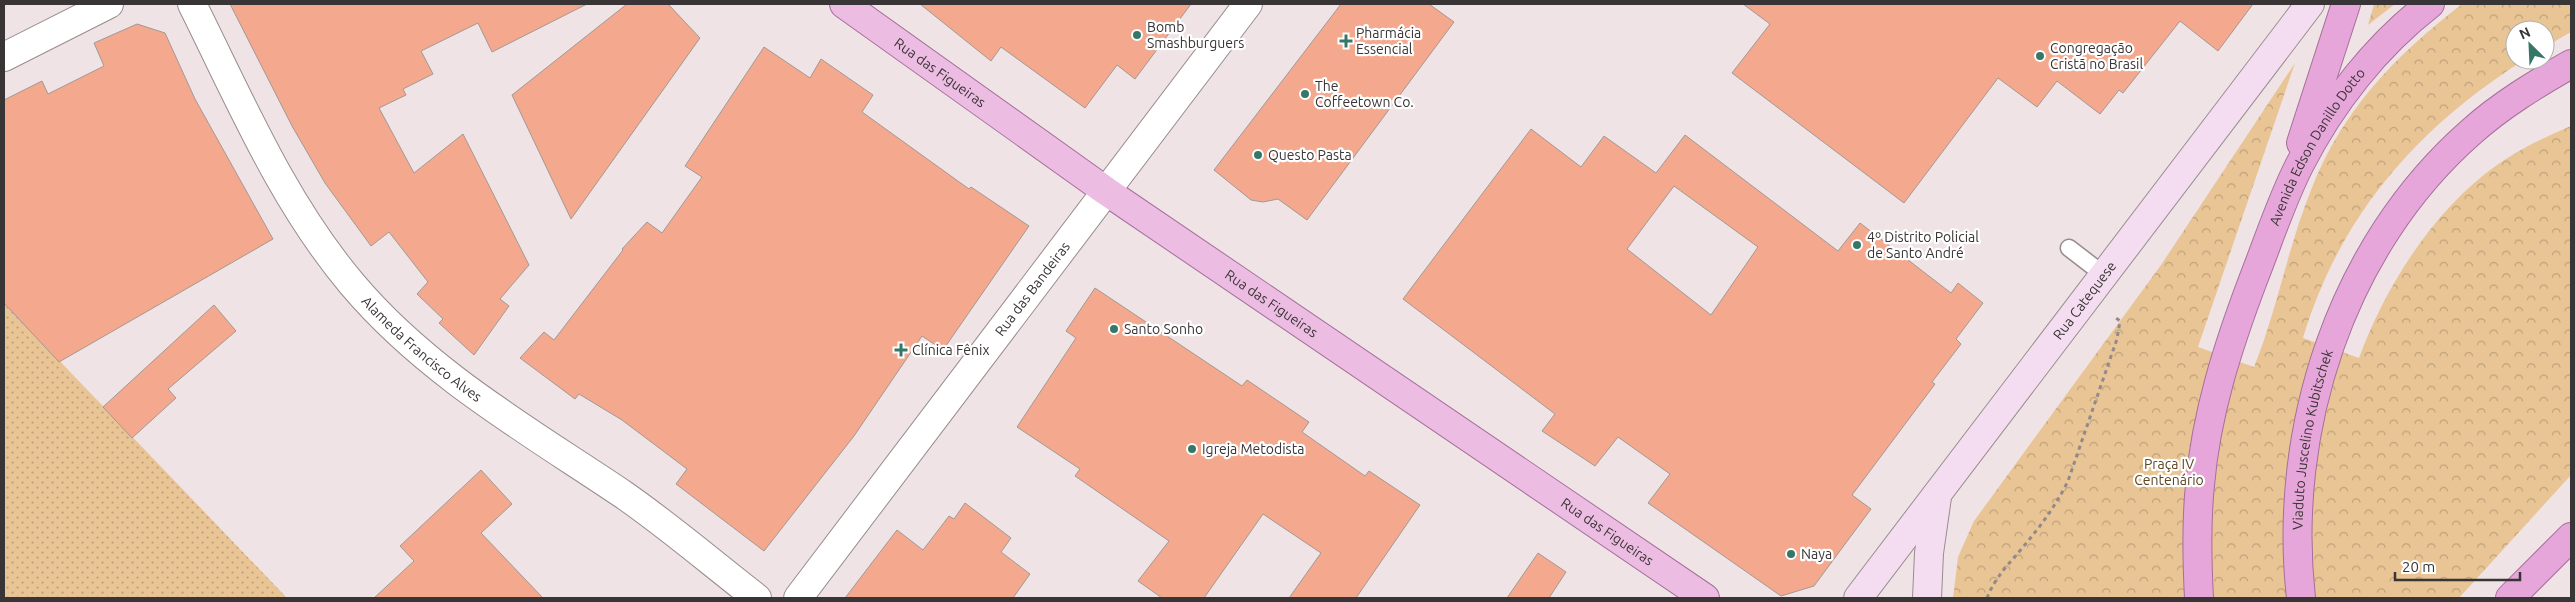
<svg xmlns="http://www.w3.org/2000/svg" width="2575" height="602" viewBox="0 0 2575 602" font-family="Ubuntu,sans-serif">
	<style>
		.grass { fill: url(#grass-dots) }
		.park { fill: url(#park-crowns) }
		.building { fill: #f4a98e; stroke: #a29894; fill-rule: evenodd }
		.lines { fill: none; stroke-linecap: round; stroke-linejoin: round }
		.service-casing { stroke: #988c8e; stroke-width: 19 }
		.minor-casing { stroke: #988c8e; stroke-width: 30 }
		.tertiary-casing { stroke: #988c8e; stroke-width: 30 }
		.secondary-casing { stroke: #988c8e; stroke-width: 30 }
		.primary-casing { stroke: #a56f9a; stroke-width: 30 }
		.trunk-casing { stroke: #a56f9a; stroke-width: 30 }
		.path { stroke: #92898a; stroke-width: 3; stroke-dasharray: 4 4; stroke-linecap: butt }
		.service { stroke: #fff; stroke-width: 16 }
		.minor { stroke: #fff; stroke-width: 28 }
		.tertiary { stroke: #fff; stroke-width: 28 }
		.secondary { stroke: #f5ddf1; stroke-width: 28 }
		.primary { stroke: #ecbce3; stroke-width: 28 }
		.trunk { stroke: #e6a6da; stroke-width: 28 }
		.poi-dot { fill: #367868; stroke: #fff; stroke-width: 2 }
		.labels { text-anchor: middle; stroke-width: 4.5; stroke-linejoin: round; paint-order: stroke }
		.poi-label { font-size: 14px; fill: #393435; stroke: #fff; text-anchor: start }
		.street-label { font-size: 14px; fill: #393435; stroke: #fff }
		.park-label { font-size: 14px; fill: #5e4523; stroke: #fff }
	</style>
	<defs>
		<pattern id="grass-dots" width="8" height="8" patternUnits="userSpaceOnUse" patternTransform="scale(1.25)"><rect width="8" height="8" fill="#e9c595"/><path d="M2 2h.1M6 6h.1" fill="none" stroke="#bea17a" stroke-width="1.8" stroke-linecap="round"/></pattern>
		<pattern id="park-crowns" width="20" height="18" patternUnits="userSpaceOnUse" patternTransform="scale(1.25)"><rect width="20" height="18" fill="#e9c595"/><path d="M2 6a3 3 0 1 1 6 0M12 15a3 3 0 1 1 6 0" fill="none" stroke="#bea17a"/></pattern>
	</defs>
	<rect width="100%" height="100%" fill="#f0e3e5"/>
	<!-- grass -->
	<polygon class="grass" points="4,303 287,598 4,598"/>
	<!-- park -->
	<g class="park">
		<polygon points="2374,4 2395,4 2368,25"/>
		<path d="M2462 4H2571V32L2545 47V30H2515V60H2524C2417 128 2340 215 2303 338L2359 358C2385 287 2434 209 2497 165 2520 149 2545 137 2571 126V475L2459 598H1953L1958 557 1974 521 2161 265 2295 63 2198 347 2254 367C2277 310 2288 247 2311 190 2342 110 2395 56 2462 4Z"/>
	</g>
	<!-- building -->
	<g class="building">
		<polygon points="230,4 587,4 492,52 478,23 421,51 433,74 403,89 406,95 379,108 414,173 463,134 529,265 500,299 509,306 474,355 439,323 443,319 417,294 428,282 389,232 371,246 325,183 292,126"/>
		<polygon points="627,4 668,4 700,38 571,219 512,95"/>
		<polygon points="920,4 1191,4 1135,79 1117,65 1085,108 1001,47 991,61"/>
		<polygon points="1341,4 1429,4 1454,22 1307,220 1278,199 1263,202 1251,200 1214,170"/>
		<polygon points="1743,4 2253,4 2218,51 2180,21 2123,93 2119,90 2100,114 2057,81 2037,107 1998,78 1904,203 1732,73 1770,24"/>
		<polygon points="137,24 165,33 195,99 273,239 59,362 4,303 4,100 42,81 48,94 104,66 94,43"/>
		<polygon points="764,47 810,78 821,59 873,95 862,112 969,189 971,187 1029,226 943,350 922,336 854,436 764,551 676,484 687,469 622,420 579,394 575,399 520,358 544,332 554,340 623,250 622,249 647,222 662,233 702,177 685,166"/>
		<path d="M1531 129 1581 167 1604 136 1656 173 1685 135 1838 251 1860 223 1951 293 1958 283 1983 303 1956 339 1961 344 1932 382 1935 384 1852 495 1871 509 1814 586 1781 596 1648 503 1670 474 1618 437 1595 466 1542 431 1555 414 1403 299ZM1674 186 1758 247 1711 315 1627 249Z"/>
		<polygon points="1095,288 1242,386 1247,380 1309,422 1302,432 1365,476 1369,471 1420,505 1356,598 1289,598 1321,553 1263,514 1204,598 1162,598 1138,581 1169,541 1075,476 1080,469 1017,427 1076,338 1066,331"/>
		<polygon points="214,305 236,331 168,389 176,398 132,438 103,407"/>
		<polygon points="481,470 512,504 481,533 543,598 374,598 414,561 400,546"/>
		<polygon points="965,503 1011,538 1001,552 1030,574 1013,598 845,598 897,530 923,550 949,516 954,519"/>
		<polygon points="1538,553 1566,572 1549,598 1507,598"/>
	</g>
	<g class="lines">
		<!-- service casing -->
		<g class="service-casing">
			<polyline id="service" points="2069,248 2104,275"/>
		</g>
		<!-- minor casing -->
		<g class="minor-casing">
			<g id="minor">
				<path id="s1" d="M192 4C240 100 282 201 352 284 427 373 529 431 624 495 670 527 713 564 757 598"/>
				<path id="s2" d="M798 598 1248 4"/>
			</g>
		</g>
		<!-- tertiary casing -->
		<g class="tertiary-casing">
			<polyline id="tertiary" points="4,57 109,4"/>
		</g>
		<!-- secondary casing -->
		<g class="secondary-casing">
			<g id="secondary">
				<path id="s3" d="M1858 598 2310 4"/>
				<polyline points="1927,598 1929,553 1937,497"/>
			</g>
		</g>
		<!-- primary casing -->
		<g class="primary-casing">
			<g id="primary">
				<path id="s4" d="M844 4 1106 191 1705 598"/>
			</g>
		</g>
		<!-- trunk casing -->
		<g class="trunk-casing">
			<g id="trunk">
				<polyline points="2301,143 2346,4"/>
				<path id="s5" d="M2199 598C2197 560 2196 523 2200 485 2206 414 2228 346 2253 280 2268 242 2281 201 2300 164 2331 103 2376 46 2430 4"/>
				<path id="s6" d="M2301 598C2282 430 2341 246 2471 132 2501 105 2536 84 2571 64"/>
				<polyline points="2510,598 2571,537"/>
			</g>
		</g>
		<!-- path -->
		<path class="path" d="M1987 598C1996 574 2017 556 2032 536 2046 519 2058 501 2068 481L2117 339 2120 321 2116 318"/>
		<!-- service -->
		<use href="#service" class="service"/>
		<!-- minor -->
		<use href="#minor" class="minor"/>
		<!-- tertiary -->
		<use href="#tertiary" class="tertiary"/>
		<!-- secondary -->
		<use href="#secondary" class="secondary"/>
		<!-- primary -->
		<use href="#primary" class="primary"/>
		<!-- trunk -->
		<use href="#trunk" class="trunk"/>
	</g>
	<!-- markers -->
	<g class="poi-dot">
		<circle cx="1137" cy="35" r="5"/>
		<path d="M1343.5 33.5h5v5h5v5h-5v5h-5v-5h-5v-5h5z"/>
		<circle cx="2040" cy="56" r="5"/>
		<circle cx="1305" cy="94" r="5"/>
		<circle cx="1258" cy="155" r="5"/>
		<circle cx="1857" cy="245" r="5"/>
		<circle cx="1114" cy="329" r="5"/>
		<path d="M898.5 342.5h5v5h5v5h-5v5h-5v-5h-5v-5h5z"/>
		<circle cx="1192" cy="449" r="5"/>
		<circle cx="1791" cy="554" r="5"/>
	</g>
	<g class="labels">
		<!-- poi labels -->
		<g class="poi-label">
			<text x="1147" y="32">Bomb<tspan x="1147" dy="16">Smashburguers</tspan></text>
			<text x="1356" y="38">Pharmácia<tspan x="1356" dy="16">Essencial</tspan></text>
			<text x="2050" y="53">Congregação<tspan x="2050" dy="16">Cristã no Brasil</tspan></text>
			<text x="1315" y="91">The<tspan x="1315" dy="16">Coffeetown Co.</tspan></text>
			<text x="1268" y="160">Questo Pasta</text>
			<text x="1867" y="242">4º Distrito Policial<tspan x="1867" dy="16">de Santo André</tspan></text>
			<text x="1124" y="334">Santo Sonho</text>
			<text x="912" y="355">Clínica Fênix</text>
			<text x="1202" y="454">Igreja Metodista</text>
			<text x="1801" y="559">Naya</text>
		</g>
		<!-- street labels -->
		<g class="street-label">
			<text dy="5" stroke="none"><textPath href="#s4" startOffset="118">Rua das Figueiras</textPath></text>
			<text dy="5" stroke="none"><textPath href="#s5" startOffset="474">Avenida Edson Danillo Dotto</textPath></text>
			<text dy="5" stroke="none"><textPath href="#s2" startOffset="388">Rua das Bandeiras</textPath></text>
			<text dy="5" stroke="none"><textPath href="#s3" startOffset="374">Rua Catequese</textPath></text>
			<text dy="5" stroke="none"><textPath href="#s4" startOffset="522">Rua das Figueiras</textPath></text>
			<text dy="5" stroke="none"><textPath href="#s1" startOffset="419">Alameda Francisco Alves</textPath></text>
			<text dy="5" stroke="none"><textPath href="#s6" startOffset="160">Viaduto Juscelino Kubitschek</textPath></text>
			<text dy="5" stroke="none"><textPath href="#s4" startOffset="928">Rua das Figueiras</textPath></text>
		</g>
		<!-- park labels -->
		<g class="park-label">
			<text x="2169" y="469">Praça IV<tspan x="2169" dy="16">Centenário</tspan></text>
		</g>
	</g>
	<!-- border -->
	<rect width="2575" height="602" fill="none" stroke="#393435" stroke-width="10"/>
	<!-- north arrow -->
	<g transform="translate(2530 45) rotate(336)"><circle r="24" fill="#ffffff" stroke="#b0aeae"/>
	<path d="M0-4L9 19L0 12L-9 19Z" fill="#367868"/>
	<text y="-8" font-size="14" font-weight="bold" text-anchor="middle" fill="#393435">N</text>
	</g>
	<!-- scale -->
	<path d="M2395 572v8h125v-8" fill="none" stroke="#393435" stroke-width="2.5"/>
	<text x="2402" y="572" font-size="15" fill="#393435" stroke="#ffffff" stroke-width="4" paint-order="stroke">20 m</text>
</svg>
